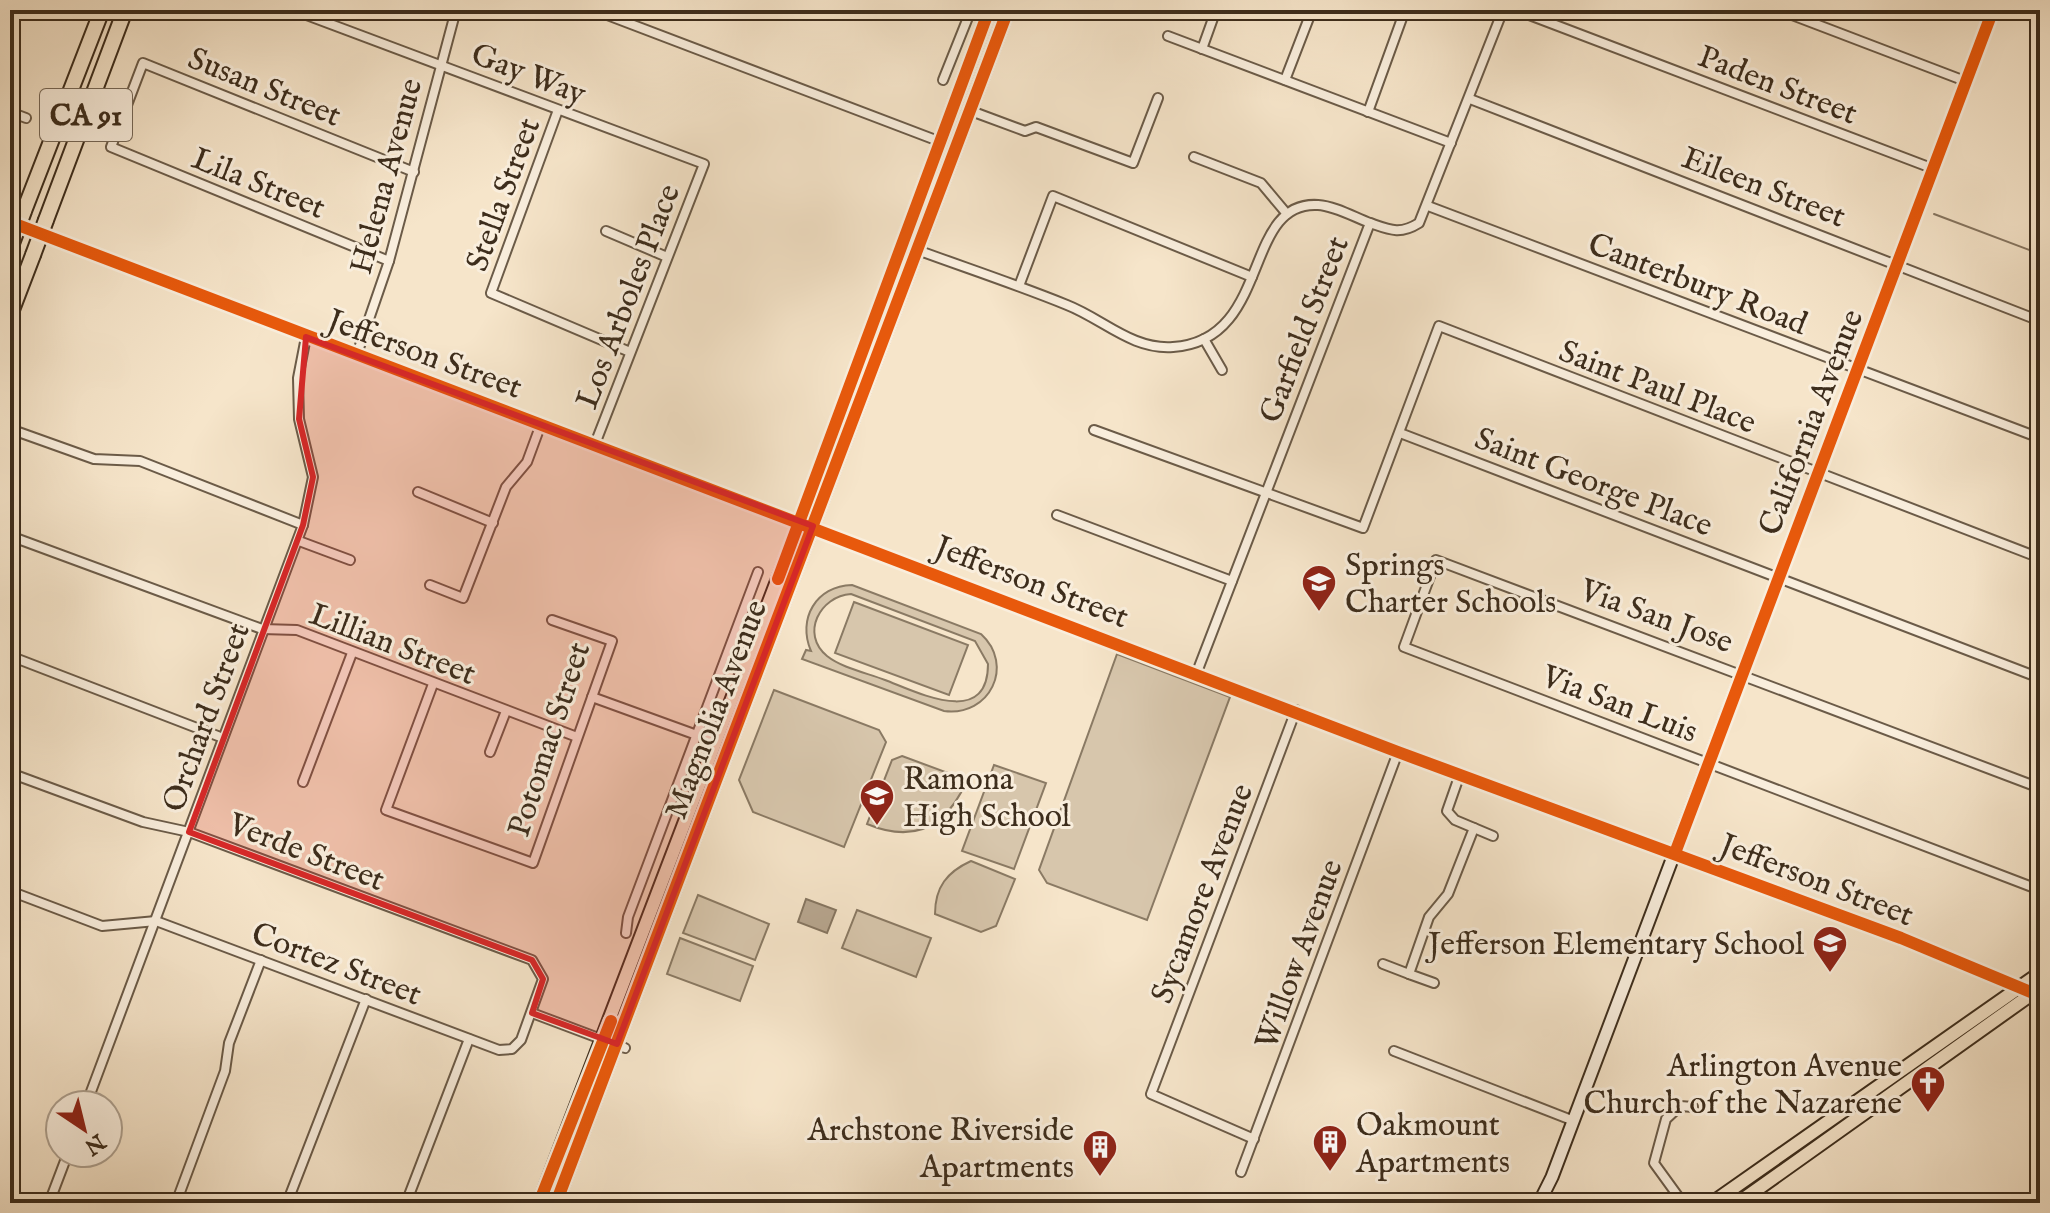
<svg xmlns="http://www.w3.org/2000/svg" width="2050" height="1213" viewBox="0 0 2050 1213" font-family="'IM FELL English',serif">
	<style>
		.green { fill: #d7c6ac; stroke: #8a7a64; stroke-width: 2; fill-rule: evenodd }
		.water { fill: #b7a68f; stroke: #867661; stroke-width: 2 }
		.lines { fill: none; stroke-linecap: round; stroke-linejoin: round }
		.stream { stroke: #867661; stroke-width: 2 }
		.minor-casing { stroke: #6b5b48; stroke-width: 12 }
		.tertiary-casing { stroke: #6b5b48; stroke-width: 14 }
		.secondary-casing { stroke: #3d2d1c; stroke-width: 15 }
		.primary-casing { stroke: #3d2d1c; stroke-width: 16 }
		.motorway-casing { stroke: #3d2d1c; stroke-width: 18 }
		.minor { stroke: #f9eedd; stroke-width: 8 }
		.tertiary { stroke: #f9eedd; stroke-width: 10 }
		.secondary { stroke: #f9eedd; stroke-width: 11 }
		.primary { stroke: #f6e5ca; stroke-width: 12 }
		.motorway { stroke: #f6e5ca; stroke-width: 14 }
		.motorway-bridge-casing { stroke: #3d2d1c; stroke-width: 18; stroke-linecap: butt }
		.motorway-bridge { stroke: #f6e5ca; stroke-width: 14 }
		.cycleway-casing { stroke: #f9eedd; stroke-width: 17 }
		.cycleway { stroke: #e8590c; stroke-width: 12 }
		.marked { fill: #d62828; fill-opacity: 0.2; stroke: #d62828; stroke-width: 6; stroke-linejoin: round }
		.labels { text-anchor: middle; stroke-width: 6; stroke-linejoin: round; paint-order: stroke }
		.shield { fill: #f9eedd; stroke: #756756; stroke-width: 2 }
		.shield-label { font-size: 30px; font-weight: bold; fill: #3d2d1c }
		.street-label { font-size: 32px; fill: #3d2d1c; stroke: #f9eedd }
		.poi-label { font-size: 32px; fill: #3d2d1c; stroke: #f9eedd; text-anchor: start }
	</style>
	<rect width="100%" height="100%" fill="#f6e5ca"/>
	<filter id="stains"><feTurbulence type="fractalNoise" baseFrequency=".0025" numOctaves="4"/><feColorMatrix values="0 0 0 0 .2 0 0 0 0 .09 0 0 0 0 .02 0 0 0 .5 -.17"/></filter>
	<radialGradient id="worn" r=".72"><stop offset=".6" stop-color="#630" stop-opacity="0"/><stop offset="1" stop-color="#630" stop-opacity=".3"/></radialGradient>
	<!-- green -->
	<g class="green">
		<path d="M852 585 981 634C1015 665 990 717 944 711L802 659 806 650 811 651C797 619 816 586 852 585ZM851 594 975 641 988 664C988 729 917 692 885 680 867 673 842 668 827 656 800 634 820 596 851 594Z"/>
		<polygon points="854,602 968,645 949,695 835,653"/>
		<polygon points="1117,654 1230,697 1147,920 1047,883 1039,870"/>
		<polygon points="774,690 879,730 886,742 844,847 753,812 739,780"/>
		<path d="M902 756 967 780C947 827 915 844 867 824L892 760Z"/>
		<polygon points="994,765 1046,783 1014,869 962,851"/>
		<path d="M971 861 1015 879 996 926 981 932 935 914C935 887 947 872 971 861Z"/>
		<polygon points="698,895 769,924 755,960 683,933"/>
		<polygon points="857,910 931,938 916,977 842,948"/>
		<polygon points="680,938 753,966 740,1001 667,974"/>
	</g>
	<!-- water -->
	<polygon class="water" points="806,899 836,910 827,933 798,922"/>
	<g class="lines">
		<!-- stream -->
		<polyline class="stream" points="1934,214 2040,254"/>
		<!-- minor casing -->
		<g class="minor-casing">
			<g id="minor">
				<polyline points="293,10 704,164 595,444"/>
				<polyline points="594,10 941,142"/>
				<polyline points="1516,10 1934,169"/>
				<polyline points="1779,10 1965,81"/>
				<polyline points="1168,36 1451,143"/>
				<polyline points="1202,49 1216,10"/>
				<polyline points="943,80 971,10"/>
				<polyline points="1285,80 1312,10"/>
				<polyline points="1470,99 2040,321"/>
				<polyline points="558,110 491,293 630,352"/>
				<polyline points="971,111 1025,131 1036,127 1133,163 1158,98"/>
				<polyline points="10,112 26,118"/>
				<polyline points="1368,112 1405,10"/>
				<polyline points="1194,157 1261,183 1287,214"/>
				<polyline points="1428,206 2040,438"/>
				<polyline points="606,231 667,257"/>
				<path d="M901 244C957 265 1013 283 1067 305 1103 319 1132 350 1173 347 1272 341 1242 200 1318 205 1335 206 1354 217 1370 223"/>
				<polyline points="389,261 111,147 143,63 414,172"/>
				<polyline points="1019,286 1053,196 1252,277"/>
				<polyline points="1204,339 1222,370"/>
				<polyline points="357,354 389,261 456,10"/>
				<polyline points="10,401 15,387"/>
				<polyline points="10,429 94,459 140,461 303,525"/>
				<polyline points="1094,430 1363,528 1439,326 2040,558"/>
				<polyline points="1400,433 2040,678"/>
				<polyline points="418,492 493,523"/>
				<polyline points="1057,515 1232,581"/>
				<polyline points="10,536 262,629 297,630 577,737"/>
				<polyline points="299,541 350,560"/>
				<polyline points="430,585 463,598 506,487 527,462 541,424"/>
				<polyline points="10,656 223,738"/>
				<path d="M1197 672 1370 223C1390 230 1400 235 1419 223L1503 10"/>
				<polyline points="433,684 386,810 533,863 612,641 552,620"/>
				<polyline points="592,697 716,742"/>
				<polyline points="490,752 506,711"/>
				<polyline points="10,773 143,822 189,832 532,960 543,979 521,1040 512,1049 499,1050 156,921 102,926 10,891"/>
				<polyline points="1460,774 1447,811 1455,820 1493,836"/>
				<polyline points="303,782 352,653"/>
				<polyline points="2040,788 1436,560 1404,647 2040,890"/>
				<polyline points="626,933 628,917 758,572"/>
				<polyline points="1383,964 1409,974"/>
				<polyline points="1434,983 1409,974 1429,917 1448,894 1474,828"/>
				<polyline points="532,1013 625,1048"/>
				<polyline points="1394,1051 1574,1121"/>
				<polyline points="86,1105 303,525 313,477 299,419 298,378 306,337"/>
				<polyline points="1254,1139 1151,1094 1296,710"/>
				<polyline points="1241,1172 1398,752"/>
				<polyline points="49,1203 68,1153"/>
				<polyline points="176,1203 225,1071 229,1043 261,960"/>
				<polyline points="287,1203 366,999"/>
				<polyline points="406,1203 469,1039"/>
				<polyline points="1683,1203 1654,1163 1666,1119 1680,1106 1693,1107"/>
			</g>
		</g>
		<!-- tertiary casing -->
		<g class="tertiary-casing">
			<polyline id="tertiary" points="10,222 1398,752 1901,938 2023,988"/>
		</g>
		<!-- secondary casing -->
		<g class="secondary-casing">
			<polyline id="secondary" points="1539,1203 1552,1177 1993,10"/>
		</g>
		<!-- primary casing -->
		<g class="primary-casing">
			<g id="primary">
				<polyline points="539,1203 800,521 989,10"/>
				<polyline points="556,1203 1008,10"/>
				<polyline points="1712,1203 2040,973"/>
				<polyline points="1738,1203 2040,988"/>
			</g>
		</g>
		<!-- motorway casing -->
		<g class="motorway-casing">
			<g id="motorway">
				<polyline points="24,211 102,10"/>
				<polyline points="46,220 125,10"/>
				<polyline points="10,315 33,255"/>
			</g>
		</g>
		<!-- minor -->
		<use href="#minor" class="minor"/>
		<!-- tertiary -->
		<use href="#tertiary" class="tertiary"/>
		<!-- secondary -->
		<use href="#secondary" class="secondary"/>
		<!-- primary -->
		<use href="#primary" class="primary"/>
		<!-- motorway -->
		<use href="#motorway" class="motorway"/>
		<!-- motorway-bridge casing -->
		<g class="motorway-bridge-casing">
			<g id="motorway-bridge">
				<polyline points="11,246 24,211"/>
				<polyline points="33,255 46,220"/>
			</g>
		</g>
		<!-- motorway-bridge -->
		<use href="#motorway-bridge" class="motorway-bridge"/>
		<!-- cycleway casing -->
		<g class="cycleway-casing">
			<g id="cycleway">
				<polyline points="10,222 1398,752 1901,938 2033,993"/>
				<polyline points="778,579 989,10"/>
				<polyline points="1675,853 1993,10"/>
				<polyline points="539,1203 611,1021"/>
				<polyline points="556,1203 1008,10"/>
			</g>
		</g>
		<!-- cycleway -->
		<use href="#cycleway" class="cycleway"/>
	</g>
	<!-- marked area -->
	<path class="marked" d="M306 337 813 526 617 1044 532 1013 543 979 532 960 189 832 303 525 313 477 299 419Z"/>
	<!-- icons -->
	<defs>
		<g id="school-pin" transform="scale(1.8)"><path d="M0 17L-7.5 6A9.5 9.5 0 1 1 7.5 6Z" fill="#8f2418" stroke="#f9eedd"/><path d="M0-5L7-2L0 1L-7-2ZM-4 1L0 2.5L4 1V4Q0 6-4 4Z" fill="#fff"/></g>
		<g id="church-pin" transform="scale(1.8)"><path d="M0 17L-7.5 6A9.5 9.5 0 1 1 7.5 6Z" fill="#8f2418" stroke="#f9eedd"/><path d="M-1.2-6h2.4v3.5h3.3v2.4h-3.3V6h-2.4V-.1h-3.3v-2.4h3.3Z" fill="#fff"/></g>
		<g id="building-pin" transform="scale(1.8)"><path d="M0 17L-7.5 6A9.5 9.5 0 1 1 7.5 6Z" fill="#8f2418" stroke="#f9eedd"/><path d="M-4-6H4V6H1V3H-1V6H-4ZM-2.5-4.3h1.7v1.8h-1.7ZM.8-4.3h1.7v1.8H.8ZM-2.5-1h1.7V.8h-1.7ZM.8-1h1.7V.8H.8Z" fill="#fff"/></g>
	</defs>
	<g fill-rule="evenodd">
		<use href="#school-pin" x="1319" y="582"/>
		<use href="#school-pin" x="877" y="796"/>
		<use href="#school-pin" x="1830" y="943"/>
		<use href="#church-pin" x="1928" y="1083"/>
		<use href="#building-pin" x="1330" y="1142"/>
		<use href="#building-pin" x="1100" y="1147"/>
	</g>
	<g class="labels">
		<!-- shield labels -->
		<rect class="shield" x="40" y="89" width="92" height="52" rx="6"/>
		<g class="shield-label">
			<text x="86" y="125">CA 91</text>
		</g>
		<!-- street labels -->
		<g class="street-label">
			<text transform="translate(529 73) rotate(21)" y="11">Gay Way</text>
			<text transform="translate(1778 84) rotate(21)" y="11">Paden Street</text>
			<text transform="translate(265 86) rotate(22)" y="11">Susan Street</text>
			<text transform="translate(385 176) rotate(-75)" y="11">Helena Avenue</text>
			<text transform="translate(259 182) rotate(22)" y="11">Lila Street</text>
			<text transform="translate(1764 186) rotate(21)" y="11">Eileen Street</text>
			<text transform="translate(502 194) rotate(-70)" y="11">Stella Street</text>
			<text transform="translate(1698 283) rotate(21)" y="11">Canterbury Road</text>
			<text transform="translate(627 296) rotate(-69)" y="11">Los Arboles Place</text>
			<text transform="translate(1303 329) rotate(-69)" y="11">Garfield Street</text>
			<text transform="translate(425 353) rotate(20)" y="11">Jefferson Street</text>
			<text transform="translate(1658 386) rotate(21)" y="11">Saint Paul Place</text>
			<text transform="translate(1810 422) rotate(-69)" y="11">California Avenue</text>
			<text transform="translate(1594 481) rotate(21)" y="11">Saint George Place</text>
			<text transform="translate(1032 581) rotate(21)" y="11">Jefferson Street</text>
			<text transform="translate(1657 615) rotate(20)" y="11">Via San Jose</text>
			<text transform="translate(393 643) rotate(21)" y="11">Lillian Street</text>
			<text transform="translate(1620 703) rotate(21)" y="11">Via San Luis</text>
			<text transform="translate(715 709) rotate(-69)" y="11">Magnolia Avenue</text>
			<text transform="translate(205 717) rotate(-70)" y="11">Orchard Street</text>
			<text transform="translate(548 739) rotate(-72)" y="11">Potomac Street</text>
			<text transform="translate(307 851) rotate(21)" y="11">Verde Street</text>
			<text transform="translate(1817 879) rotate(21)" y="11">Jefferson Street</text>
			<text transform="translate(1201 893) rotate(-69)" y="11">Sycamore Avenue</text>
			<text transform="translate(1298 954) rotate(-70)" y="11">Willow Avenue</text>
			<text transform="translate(337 963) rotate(21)" y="11">Cortez Street</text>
		</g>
		<!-- poi labels -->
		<g class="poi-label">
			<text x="1345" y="575">Springs<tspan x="1345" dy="37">Charter Schools</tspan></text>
			<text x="903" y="789">Ramona<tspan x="903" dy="37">High School</tspan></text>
			<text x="1804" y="954" text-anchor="end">Jefferson Elementary School</text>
			<text x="1902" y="1076" text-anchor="end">Arlington Avenue<tspan x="1902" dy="37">Church of the Nazarene</tspan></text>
			<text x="1356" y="1135">Oakmount<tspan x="1356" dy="37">Apartments</tspan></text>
			<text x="1074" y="1140" text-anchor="end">Archstone Riverside<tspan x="1074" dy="37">Apartments</tspan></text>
		</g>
	</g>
	<!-- margin -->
	<rect width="2050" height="1213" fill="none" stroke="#f6e5ca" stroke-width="40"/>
	<rect x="12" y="12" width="2026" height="1189" fill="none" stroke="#3d2d1c" stroke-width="4"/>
	<rect x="20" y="20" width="2010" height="1173" fill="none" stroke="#3d2d1c" stroke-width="2"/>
	<!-- north arrow -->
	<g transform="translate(84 1129) rotate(145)"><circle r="38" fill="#f9eedd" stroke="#aea190" stroke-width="2"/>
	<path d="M0-6L14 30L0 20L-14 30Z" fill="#8f2418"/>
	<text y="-12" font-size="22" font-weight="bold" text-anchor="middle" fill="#3d2d1c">N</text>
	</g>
	<rect width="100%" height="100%" filter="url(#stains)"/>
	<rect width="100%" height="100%" fill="url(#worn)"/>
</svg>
